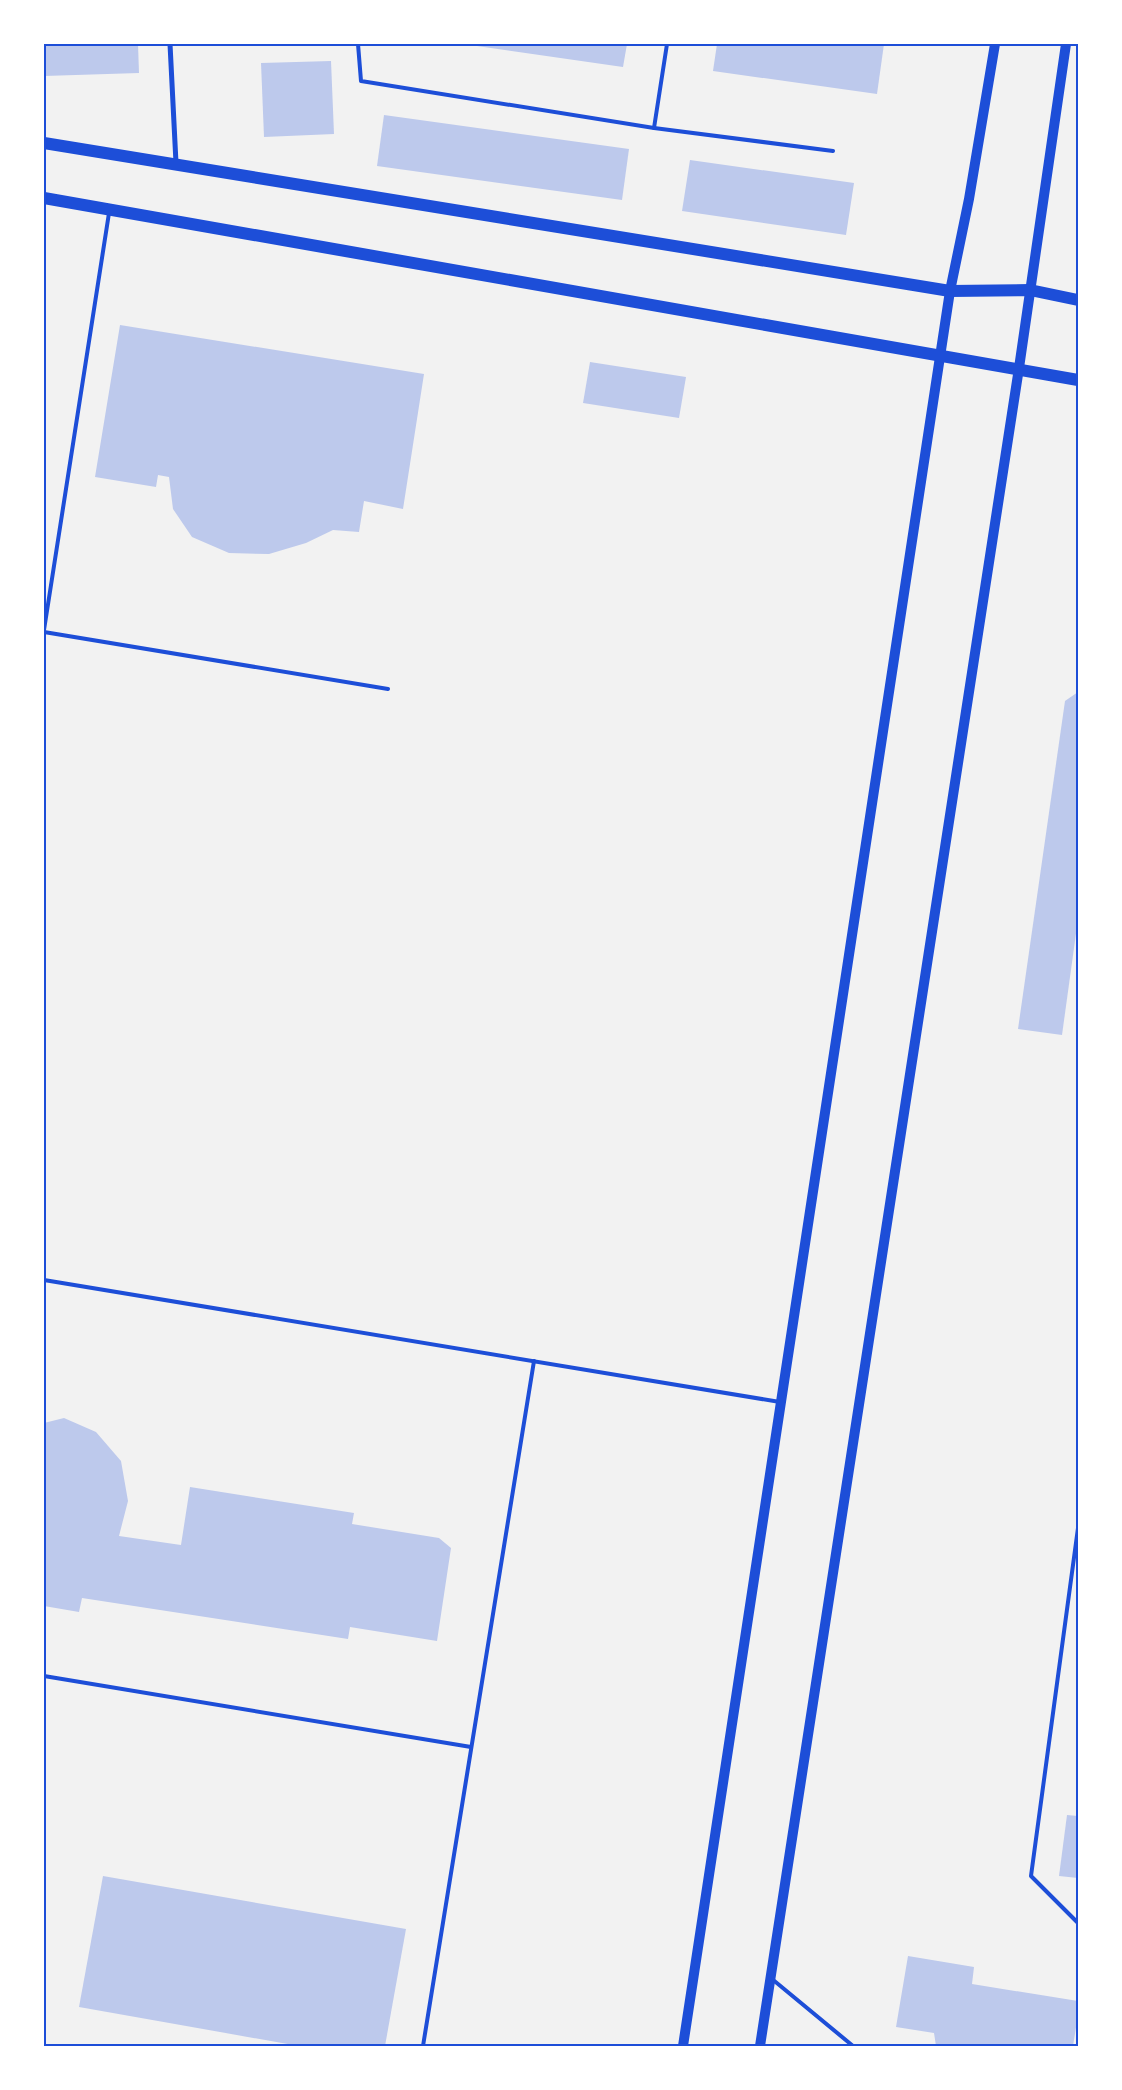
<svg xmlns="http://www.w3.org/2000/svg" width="1122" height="2090" viewBox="0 0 1122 2090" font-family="'Public Sans',sans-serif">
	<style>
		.building { fill: #bdc9ec }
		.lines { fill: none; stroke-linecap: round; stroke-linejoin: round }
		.service { stroke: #1d4ed8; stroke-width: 4 }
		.minor { stroke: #1d4ed8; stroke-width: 5 }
		.secondary { stroke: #1d4ed8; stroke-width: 10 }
		.primary { stroke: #1d4ed8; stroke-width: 12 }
		.neatline { fill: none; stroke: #1d4ed8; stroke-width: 2 }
	</style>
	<rect width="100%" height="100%" fill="#f2f2f2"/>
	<!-- building -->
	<g class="building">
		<polygon points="44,44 138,44 139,73 44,76"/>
		<polygon points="463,44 627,44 623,67"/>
		<polygon points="717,44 884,44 877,94 713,71"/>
		<polygon points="331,61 334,134 264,137 261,63"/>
		<polygon points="384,115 629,149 622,200 377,166"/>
		<polygon points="690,160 854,183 846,235 682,211"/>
		<polygon points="120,325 424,374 403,509 364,501 359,532 333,530 306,543 269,554 229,553 192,537 173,509 169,477 158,475 156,487 95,477"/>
		<polygon points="590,362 686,377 679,418 583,403"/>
		<polygon points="1078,692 1078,919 1062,1035 1018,1029 1065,701"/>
		<polygon points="64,1418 96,1432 121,1461 128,1501 119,1536 181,1545 190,1487 354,1513 352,1524 439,1538 451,1548 437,1641 350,1627 348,1639 82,1598 79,1612 44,1606 44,1423"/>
		<polygon points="1067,1815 1078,1816 1078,1878 1059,1876"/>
		<polygon points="103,1876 406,1929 385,2046 299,2046 79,2007"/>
		<polygon points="908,1956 974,1967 972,1984 1078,2001 1078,2015 1073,2046 936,2046 934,2033 896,2027"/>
	</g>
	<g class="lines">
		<!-- service -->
		<g class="service">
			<polyline points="170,44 179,44"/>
			<polyline points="358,44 361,81 654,128 833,151"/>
			<polyline points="654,128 667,44"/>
			<polyline points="44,630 109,213"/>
			<polyline points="44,632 388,689"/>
			<polyline points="44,1280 780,1402"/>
			<polyline points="1078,1528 1031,1876 1078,1923"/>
			<polyline points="44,1676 471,1747"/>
			<polyline points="772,1979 853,2046"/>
			<polyline points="423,2046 534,1361"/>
		</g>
		<!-- minor -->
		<polyline class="minor" points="170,44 176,163"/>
		<!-- secondary -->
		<g class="secondary">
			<polyline points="683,2046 950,291 969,199 995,44"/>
			<polyline points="760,2046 1019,368 1066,44"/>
		</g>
		<!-- primary -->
		<g class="primary">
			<polyline points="44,143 950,291 1030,290 1078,300"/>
			<polyline points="44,198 1078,380"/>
		</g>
	</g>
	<!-- border -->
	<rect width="1122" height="2090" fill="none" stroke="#ffffff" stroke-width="90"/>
	<rect x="45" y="45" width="1032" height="2000" class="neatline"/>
</svg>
